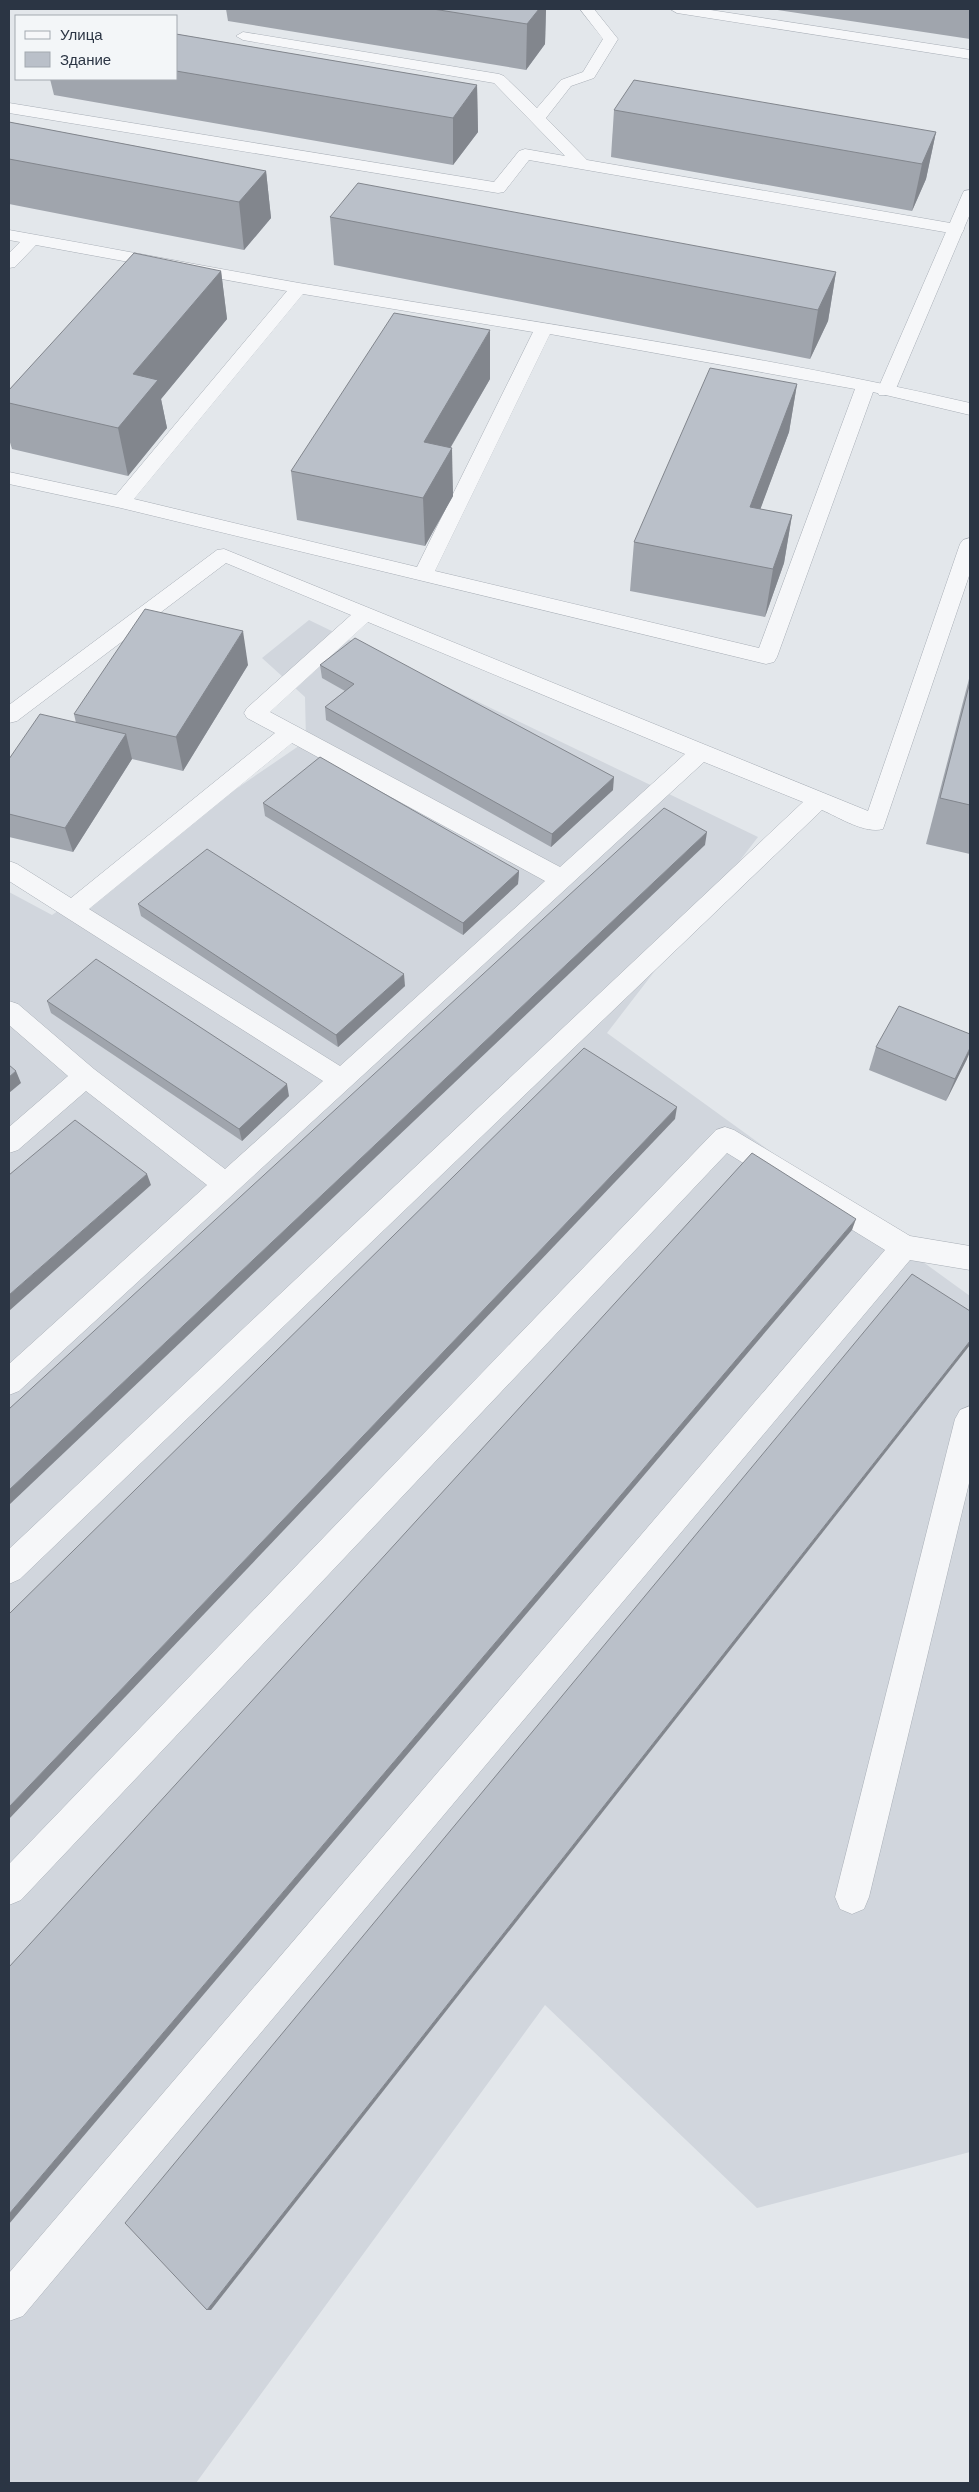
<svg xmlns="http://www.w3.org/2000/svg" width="979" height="2492" viewBox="0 0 979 2492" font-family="'Work Sans',sans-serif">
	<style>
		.built { fill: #d1d6dd }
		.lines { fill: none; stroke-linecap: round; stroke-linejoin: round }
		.service-casing { stroke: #a8aeb6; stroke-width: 1 }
		.minor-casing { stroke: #a8aeb6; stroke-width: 1 }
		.service { fill: #f6f7f9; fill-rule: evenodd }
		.minor { fill: #f6f7f9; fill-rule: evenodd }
		.wall { fill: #a0a5ad }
		.shaded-wall { fill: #82868d }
		.building { fill: #bac0c9; stroke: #82868d }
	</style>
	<rect width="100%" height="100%" fill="#e3e7eb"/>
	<!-- built -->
	<polygon class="built" points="309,620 758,837 607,1033 970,1296 970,2152 757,2208 545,2005 196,2483 9,2483 9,892 52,915 306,741 305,697 262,658"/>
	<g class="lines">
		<!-- service casing -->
		<g class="service-casing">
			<g id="service">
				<polygon points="580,9 594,9 618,39 594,78 571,86 546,118 587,160 956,224 962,225 964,229 962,233 956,234 529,160 504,192 498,193 9,113 9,103 494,182 519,151 525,149 565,156 494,83 243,40 236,36 243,32 499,74 504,76 537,108 561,80 583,72 603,39"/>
				<polygon points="670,9 704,9 970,50 970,59 677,13"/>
				<path d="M9 230C105 247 202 266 299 283 523 321 749 352 970 403V415L873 392 777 657 774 662 766 664 121 508 9 484V472L116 495 287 291 36 245 15 267 9 268V253L20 242 9 240ZM303 294 533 332 417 567 134 499ZM550 334 855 389 759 648 435 571Z"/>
				<path d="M970 538V573L883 829C865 834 840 818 822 810L20 1579 9 1584V1549L803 802 704 762 19 1391 9 1395V1364L207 1185 86 1091 18 1150 9 1153V1127L68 1076 9 1025V1001L18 1004 94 1069 225 1169 323 1081 9 881V861L17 864 71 898 275 733 247 718 244 713 247 708 351 615 226 563 17 721 9 723V705L217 550 224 549 868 811 960 544 963 540ZM368 622 685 754 560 867 270 712ZM292 743 545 881 340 1066 89 909Z"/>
				<polygon points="725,1127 734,1130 910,1236 970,1246 970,1270 910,1260 23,2316 9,2321 9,2273 885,1250 727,1153 21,1900 9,1905 9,1864 716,1130"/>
				<polygon points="970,1406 970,1479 869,1897 864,1909 852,1914 840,1909 835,1897 955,1419 960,1410"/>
			</g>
		</g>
		<!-- minor casing -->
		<g class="minor-casing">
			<polygon id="minor" points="970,190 970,214 895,391 893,395 879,395 877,391 962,195 964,191"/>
		</g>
		<!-- service -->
		<use href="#service" class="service"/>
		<!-- minor -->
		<use href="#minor" class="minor"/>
	</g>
	<!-- wall -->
	<g class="wall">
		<polygon points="226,9 546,9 545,44 526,70 228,21"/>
		<polygon points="771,9 970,9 970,39"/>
		<polygon points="176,34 477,85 478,132 453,165 54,95 50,79 176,79"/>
		<polygon points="614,110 936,132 926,179 912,211 611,157"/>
		<polygon points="9,122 266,171 271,218 244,250 9,204"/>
		<polygon points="330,217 836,272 828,321 810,359 334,265"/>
		<polygon points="221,271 227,319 161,399 167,428 128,476 12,449 9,439 9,390"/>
		<polygon points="490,379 451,447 453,496 425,546 297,520 291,471"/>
		<polygon points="797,384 789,432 760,509 792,515 784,563 765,617 630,591 634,542"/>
		<polygon points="248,665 183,771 132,759 73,852 9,837 9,759 76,723 74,714"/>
		<polygon points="320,665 613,790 551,847 326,720 325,707 345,691 322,678"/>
		<polygon points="970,675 970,854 926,844"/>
		<polygon points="263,803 519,871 518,884 463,935 265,816"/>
		<polygon points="138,904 405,986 338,1047 141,916"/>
		<polygon points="47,1001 289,1096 242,1141 51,1013"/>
		<polygon points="876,1047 967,1059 946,1101 869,1070"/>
	</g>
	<!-- shaded-wall -->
	<g class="shaded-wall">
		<polygon points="539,9 546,9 545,44 526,70 527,24"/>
		<polygon points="477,85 478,132 453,165 453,118"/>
		<polygon points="936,132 926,179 912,211 922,164"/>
		<polygon points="266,171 271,218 244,250 239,202"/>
		<polygon points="221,271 227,319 161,399 167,428 128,476 118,428 133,374"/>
		<polygon points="836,272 828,321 810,359 818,310"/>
		<polygon points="490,330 490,379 425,491 424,442"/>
		<polygon points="797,384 789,432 743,556 750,507"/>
		<polygon points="452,448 453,496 425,546 423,498"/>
		<polygon points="792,515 784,563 765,617 773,569"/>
		<polygon points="243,631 248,665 183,771 176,737"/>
		<polygon points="126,734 132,759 73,852 65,828"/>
		<polygon points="614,777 613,790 551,847 552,834"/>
		<polygon points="707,832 705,845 9,1505 9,1490"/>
		<polygon points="519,871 518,884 463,935 463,923"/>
		<polygon points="404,974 405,986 338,1047 336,1035"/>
		<polygon points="970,1048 970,1052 967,1059 946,1101 955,1079"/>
		<polygon points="16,1071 21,1083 9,1093 9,1077"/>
		<polygon points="287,1084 289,1096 242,1141 239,1129"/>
		<polygon points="677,1107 675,1119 9,1819 9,1807"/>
		<polygon points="147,1174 151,1185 9,1311 9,1295"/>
		<polygon points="856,1219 852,1230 9,2224 9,2214"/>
		<polygon points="970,1341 970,1345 211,2310 207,2310"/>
	</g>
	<!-- building -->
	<g class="building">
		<polygon points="433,9 539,9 527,24"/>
		<polygon points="176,34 477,85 453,118 176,71"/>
		<polygon points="634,80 936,132 922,164 614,110"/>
		<polygon points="9,122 266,171 239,202 9,159"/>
		<polygon points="358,183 836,272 818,310 330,217"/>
		<polygon points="134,253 221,271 133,374 158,380 118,428 9,403 9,390"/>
		<polygon points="394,313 490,330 424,442 452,448 423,498 291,471"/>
		<polygon points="710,368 797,384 750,507 792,515 773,569 634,542"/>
		<polygon points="145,609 243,631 176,737 74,714"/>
		<polygon points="355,638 614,777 552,834 325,707 354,684 320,665"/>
		<polygon points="970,682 970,805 940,798"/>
		<polygon points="40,714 126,734 65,828 9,814 9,759"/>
		<polygon points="320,757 519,871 463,923 263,803"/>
		<polygon points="664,808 707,832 9,1490 9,1409"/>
		<polygon points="207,849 404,974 336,1035 138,904"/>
		<polygon points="96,959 287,1084 239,1129 47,1001"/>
		<polygon points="899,1006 970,1034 970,1048 955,1079 876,1047"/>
		<polygon points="584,1048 677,1107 9,1807 9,1614"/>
		<polygon points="9,1065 16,1071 9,1077"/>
		<polygon points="75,1120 147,1174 9,1295 9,1175"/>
		<polygon points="752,1153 856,1219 9,2214 9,1967"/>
		<polygon points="912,1274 970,1311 970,1341 207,2310 125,2223"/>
	</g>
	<!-- border -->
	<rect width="979" height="2492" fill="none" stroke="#2b3544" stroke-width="20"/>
	<!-- legend -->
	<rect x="15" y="15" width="162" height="65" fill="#f3f6f8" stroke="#a3a9b0"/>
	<rect x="25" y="31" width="25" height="8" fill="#f6f7f9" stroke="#a3a9b0"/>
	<text x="60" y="40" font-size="15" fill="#2b3544">Улица</text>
	<rect x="25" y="52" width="25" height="15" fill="#bac0c9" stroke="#a3a9b0"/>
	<text x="60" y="65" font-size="15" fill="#2b3544">Здание</text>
</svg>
